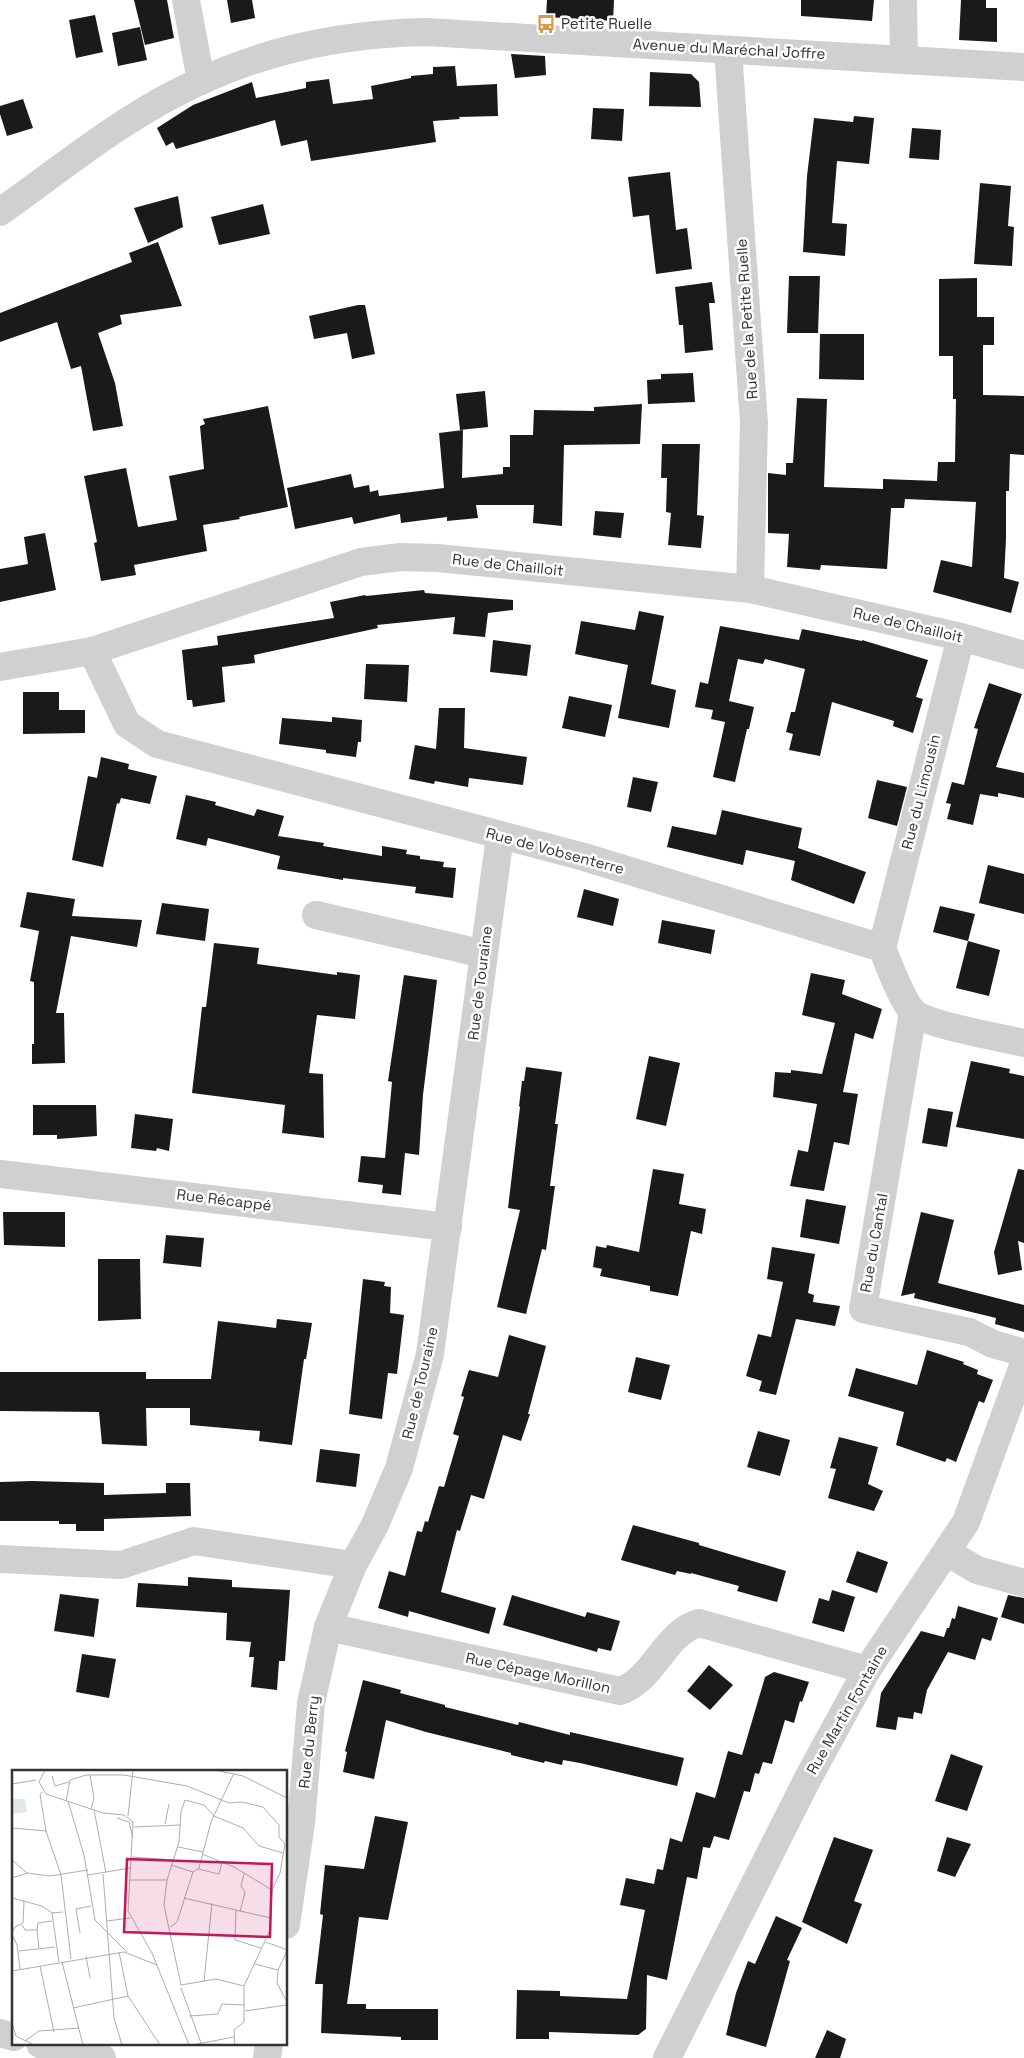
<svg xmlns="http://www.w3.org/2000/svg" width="1024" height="2058" viewBox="0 0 1024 2058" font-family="'Space Grotesk',sans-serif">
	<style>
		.building { fill: #1a1a1a }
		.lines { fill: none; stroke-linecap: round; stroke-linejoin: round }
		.minor { stroke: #d0d0d0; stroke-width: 28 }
		.labels { text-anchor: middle; stroke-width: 5; stroke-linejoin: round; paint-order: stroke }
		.poi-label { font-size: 15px; fill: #333; stroke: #fff; text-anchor: start }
		.street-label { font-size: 15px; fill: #333; stroke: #fff }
		.inset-road { fill: none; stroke: #adadad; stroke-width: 1 }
		.view { fill: #c2185b; fill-opacity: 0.15; stroke: #c2185b; stroke-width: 2.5 }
		.inset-edge { fill: none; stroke: #333; stroke-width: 2.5 }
	</style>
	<rect width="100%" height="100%" fill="#fff"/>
	<!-- building -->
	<g class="building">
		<polygon points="134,0 167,0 174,38 145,45"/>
		<polygon points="227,0 252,0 255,18 231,23"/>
		<polygon points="547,0 614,0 613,21 546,17"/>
		<polygon points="801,0 874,0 872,21 801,16"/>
		<polygon points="961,0 986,0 986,8 997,8 997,42 959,40"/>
		<polygon points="95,15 103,52 76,58 69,20"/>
		<polygon points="140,27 147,60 118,66 112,33"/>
		<polygon points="511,54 545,56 546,75 515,78"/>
		<polygon points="455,66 457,86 497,84 498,116 459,117 460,119 433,121 436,142 311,161 307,140 281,146 275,120 176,149 173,142 166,146 157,128 193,105 252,82 256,98 306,88 306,82 329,79 333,104 373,99 371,86 411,78 411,76 433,74 433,67"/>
		<polygon points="650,72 691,74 699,82 701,107 649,106"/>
		<polygon points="23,99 33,128 7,136 0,114 0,106"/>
		<polygon points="593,108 624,109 622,141 591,139"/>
		<polygon points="854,116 874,118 869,164 837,161 832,223 847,224 845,256 803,252 807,176 814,118 853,122"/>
		<polygon points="912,128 941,130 939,160 909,158"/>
		<polygon points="670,172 676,230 687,228 692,269 656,274 649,215 633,217 628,177"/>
		<polygon points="980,183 1011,186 1008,226 1014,227 1012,266 974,264"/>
		<polygon points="178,196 183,227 148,243 134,208"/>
		<polygon points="263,204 270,234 219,245 211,217"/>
		<polygon points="158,242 182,306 120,315 122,324 98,333 115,383 123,426 93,431 81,366 71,369 57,322 0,342 0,313 132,262 129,253"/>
		<polygon points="789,276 820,276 818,333 787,333"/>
		<polygon points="977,278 977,317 994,317 994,345 983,345 983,395 1024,396 1024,455 1010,454 1009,491 1006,491 1006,539 1004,578 1019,582 1011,613 933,592 941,560 972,567 976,502 905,499 904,508 891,508 887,569 821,565 820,570 787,567 789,534 768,533 768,473 786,475 786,463 793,463 797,398 827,399 824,487 883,489 883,479 937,481 938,462 955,462 956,399 953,399 953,356 939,356 939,279"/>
		<polygon points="712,282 715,303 709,303 713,350 685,353 683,325 679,325 675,287"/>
		<polygon points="358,305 365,305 375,354 352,359 347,333 314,339 309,316"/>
		<polygon points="820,334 864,334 864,380 819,379"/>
		<polygon points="693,373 695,402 648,404 647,380 661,379 661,374"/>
		<polygon points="485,391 488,427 460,430 456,394"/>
		<polygon points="642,404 640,444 564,445 562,526 533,523 534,505 476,505 478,518 447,521 447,517 401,523 400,514 354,524 352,517 295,529 287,488 351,474 354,488 369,485 370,492 378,490 379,496 444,488 439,433 463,430 462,478 503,474 503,467 510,467 510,435 533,435 534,410 594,411 594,407"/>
		<polygon points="268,406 288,507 239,517 240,519 203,525 207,551 134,565 136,575 101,581 94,543 97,542 84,476 126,468 138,527 177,520 169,476 204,469 200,426 205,424 203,419"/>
		<polygon points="662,444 700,444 697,515 704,516 701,548 668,545 671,513 666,512 667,478 661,478"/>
		<polygon points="595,511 624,513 621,538 593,535"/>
		<polygon points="45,533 56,590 0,602 0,569 28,564 24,537"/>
		<polygon points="424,590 425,593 513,600 513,610 488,613 485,637 453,634 455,617 377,625 378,628 254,655 255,663 222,667 225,702 193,707 192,700 187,700 182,650 218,645 217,636 334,618 330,602 365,595 366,596"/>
		<polygon points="639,611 664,616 651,684 676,690 669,728 618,718 628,665 575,654 581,621 635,630"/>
		<polygon points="720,626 799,640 802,629 862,641 862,640 928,660 916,697 923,699 913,733 893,726 894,721 832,702 820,756 789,750 793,734 786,732 791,712 795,712 805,669 765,659 763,664 738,659 729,701 754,707 749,729 747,729 735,782 713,777 725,722 711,719 713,710 695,707 700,682 708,684"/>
		<polygon points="493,640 531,645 527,676 490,672"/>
		<polygon points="366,664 409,665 407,702 364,699"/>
		<polygon points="989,683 1022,694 996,767 1024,773 1024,798 998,793 998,797 980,794 973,825 947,819 951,804 946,803 952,782 964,785 978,729 974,728"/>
		<polygon points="23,692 59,692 59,710 85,710 85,733 23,734"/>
		<polygon points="569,696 612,705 605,737 562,728"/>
		<polygon points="439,708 465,708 464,748 527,757 523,785 469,778 468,787 435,781 434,784 409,779 415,745 436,749"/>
		<polygon points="332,717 362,720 361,742 358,742 356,757 326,753 326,750 279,744 282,718 332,722"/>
		<polygon points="101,757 129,764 128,769 157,776 150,804 121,798 119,804 117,803 103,867 72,860 88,776 97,778"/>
		<polygon points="633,777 658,782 651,812 627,807"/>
		<polygon points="877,780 907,787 897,826 868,818"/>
		<polygon points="186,795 216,802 215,805 254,816 257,809 284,816 278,836 324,843 323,846 382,856 382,846 407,850 406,854 420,856 420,859 444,862 443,867 456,868 453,898 415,893 416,887 343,878 343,880 277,869 280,856 208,838 206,846 176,839"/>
		<polygon points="722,810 802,828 798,848 866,872 854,904 791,880 795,861 746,850 743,865 667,847 672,826 716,835"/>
		<polygon points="988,865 1024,874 1024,914 979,903"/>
		<polygon points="584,889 619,899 613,926 577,917"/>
		<polygon points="27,892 75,899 72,916 142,920 137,947 71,936 56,1013 64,1013 65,1063 32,1064 32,1044 34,1044 34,982 30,981 39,931 20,927"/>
		<polygon points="162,903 209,909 205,941 156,934"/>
		<polygon points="940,906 975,914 968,941 933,932"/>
		<polygon points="662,920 715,930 711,954 658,943"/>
		<polygon points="968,941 1000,950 989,996 956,988"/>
		<polygon points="214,943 259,948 257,964 337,975 337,972 360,975 355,1019 317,1015 309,1073 323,1074 324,1138 282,1133 285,1105 192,1093 202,1007 206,1007"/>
		<polygon points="811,973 845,980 842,994 882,1009 873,1039 855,1033 843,1092 858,1094 849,1145 834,1142 824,1191 790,1186 798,1150 808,1152 817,1104 773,1097 775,1072 791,1073 791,1070 822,1074 835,1023 802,1015"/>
		<polygon points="404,975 437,980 423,1095 419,1155 405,1153 401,1195 382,1193 383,1185 358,1182 361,1156 385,1158 392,1082 388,1081"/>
		<polygon points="649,1056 680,1063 666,1126 636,1119"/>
		<polygon points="971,1061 1010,1069 1009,1073 1024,1076 1024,1139 956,1127"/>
		<polygon points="526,1067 562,1072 555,1124 558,1124 550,1186 555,1186 546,1250 542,1249 526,1314 497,1307 520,1210 508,1208 520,1107 519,1106 522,1081 524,1081"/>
		<polygon points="33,1105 96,1105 97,1136 57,1139 57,1135 33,1135"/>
		<polygon points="928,1108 953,1112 947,1147 922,1143"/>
		<polygon points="135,1114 173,1119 169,1151 157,1148 156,1151 131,1148"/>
		<polygon points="653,1169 684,1174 679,1204 706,1209 702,1234 691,1231 678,1296 650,1291 650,1286 600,1276 602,1269 593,1267 596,1246 606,1248 607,1245 639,1252"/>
		<polygon points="1018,1169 1024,1170 1024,1243 1018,1241 1022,1270 998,1275 994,1252"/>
		<polygon points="806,1199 846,1206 839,1244 800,1237"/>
		<polygon points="3,1212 65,1212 65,1247 4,1245"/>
		<polygon points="921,1212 954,1220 938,1283 1024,1305 1024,1332 995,1324 996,1318 914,1298 915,1293 901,1296"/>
		<polygon points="166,1235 204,1238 201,1267 163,1263"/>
		<polygon points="772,1247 815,1254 808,1293 814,1295 813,1302 840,1306 835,1326 796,1319 776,1395 759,1391 762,1381 746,1376 758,1334 771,1337 783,1282 767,1279"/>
		<polygon points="98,1259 140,1259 141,1319 98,1321"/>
		<polygon points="363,1279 385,1282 384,1286 391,1287 390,1313 404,1315 397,1374 388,1373 382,1419 349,1414"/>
		<polygon points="277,1319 312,1323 306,1359 304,1359 292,1445 259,1441 260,1431 190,1425 190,1408 146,1408 147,1446 102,1444 99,1412 0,1411 0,1372 146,1372 146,1379 211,1379 218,1321 276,1328"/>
		<polygon points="509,1335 546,1346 528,1414 530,1414 521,1441 503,1435 484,1499 471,1495 460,1531 457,1530 441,1592 496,1608 489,1634 409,1611 408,1617 378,1608 389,1571 405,1576 417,1531 422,1532 425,1521 428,1522 439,1486 444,1487 459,1436 453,1434 464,1397 461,1396 469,1370 498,1377"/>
		<polygon points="927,1350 964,1362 963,1364 978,1370 977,1374 993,1380 984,1403 979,1401 956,1462 947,1458 945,1462 896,1445 904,1412 848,1396 856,1368 917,1385"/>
		<polygon points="636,1357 670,1365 661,1400 628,1392"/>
		<polygon points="758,1431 790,1440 780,1476 747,1467"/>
		<polygon points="839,1437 878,1447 868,1484 883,1491 874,1511 828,1498 836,1469 830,1468"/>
		<polygon points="320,1449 360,1454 356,1487 316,1482"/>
		<polygon points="32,1481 104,1483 104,1495 166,1493 166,1483 190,1483 191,1516 104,1519 104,1531 76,1531 76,1524 59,1524 59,1521 0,1521 0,1482"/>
		<polygon points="633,1525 699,1543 699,1545 786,1571 777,1602 737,1591 739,1586 691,1573 691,1574 677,1571 675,1575 621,1560"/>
		<polygon points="857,1551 888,1562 877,1593 846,1582"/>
		<polygon points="188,1577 232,1580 232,1587 290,1590 285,1661 279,1661 277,1690 251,1687 254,1657 249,1657 251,1642 226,1640 227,1613 136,1607 138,1583 188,1586"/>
		<polygon points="832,1590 855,1597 844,1632 812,1623 819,1598 829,1601"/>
		<polygon points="60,1594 99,1599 94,1637 54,1631"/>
		<polygon points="512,1595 585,1617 587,1612 620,1621 611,1651 598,1648 597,1652 503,1625"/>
		<polygon points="1008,1595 1024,1598 1024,1624 1001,1617"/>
		<polygon points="958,1606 998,1618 991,1641 982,1638 975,1660 948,1652 927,1690 922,1714 914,1712 913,1719 898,1717 896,1730 876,1727 881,1693 921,1631 944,1637 947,1628 949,1628 952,1618 955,1619"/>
		<polygon points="82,1654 116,1659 109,1698 76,1692"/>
		<polygon points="709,1665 733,1685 710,1710 687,1691"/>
		<polygon points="774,1672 809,1682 802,1702 800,1701 794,1723 785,1720 772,1764 763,1762 759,1774 755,1773 750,1792 744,1791 729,1840 714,1836 710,1848 703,1847 697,1879 687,1877 667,1980 647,1975 646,2029 638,2035 549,2032 549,2039 516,2039 517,1990 560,1991 560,1996 627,1999 645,1910 620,1905 626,1878 654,1884 657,1869 663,1870 670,1838 682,1842 696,1792 715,1798 728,1751 742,1755 765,1677"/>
		<polygon points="363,1680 401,1690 400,1693 445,1705 445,1707 518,1725 519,1722 570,1735 570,1732 684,1758 677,1786 580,1763 563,1760 562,1765 545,1761 544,1763 511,1755 511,1753 426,1732 386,1720 374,1779 343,1772 347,1752 345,1751"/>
		<polygon points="951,1754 983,1766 967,1811 935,1801"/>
		<polygon points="375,1816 408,1822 388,1920 359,1917 347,2004 366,2004 366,2009 438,2009 438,2040 401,2040 401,2037 321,2033 323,1984 315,1984 323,1915 320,1914 325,1865 364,1869"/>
		<polygon points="834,1837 873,1850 854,1901 862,1904 847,1944 802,1922"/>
		<polygon points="947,1837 971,1844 955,1877 937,1871"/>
		<polygon points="776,1916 802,1928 787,1960 790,1961 766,2047 726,2035 736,1993 748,1961 755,1964"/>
		<polygon points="827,2030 846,2039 840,2058 815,2058"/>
	</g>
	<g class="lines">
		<!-- minor -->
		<g class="minor">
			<polyline points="186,0 201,81"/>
			<polyline points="903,0 904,60"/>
			<polyline points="728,50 754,423 750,589"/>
			<path d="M0 212C58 171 115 124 178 92 258 51 337 34 426 32L1024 67"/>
			<path d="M92 651 127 724 157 744 584 857 882 948C889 965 901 998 912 1011 925 1025 1003 1038 1024 1043"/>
			<polyline points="0,667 92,651 361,562 400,557 438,558 750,589 961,637 1024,655"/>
			<polyline points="316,915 484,954"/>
			<polyline points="882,948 961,637"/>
			<polyline points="913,1012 863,1309 969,1332 993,1344 1024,1353"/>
			<polyline points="0,1174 448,1227"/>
			<polyline points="947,1552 977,1570 1024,1583"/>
			<polyline points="0,1559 121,1565 194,1541 353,1565 375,1525 399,1468 430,1354 500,836"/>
			<path d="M328 1627 620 1691C654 1680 664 1633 699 1623L867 1670"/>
			<polyline points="286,1925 301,1823 311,1703 328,1627 353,1565"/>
			<polyline points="0,2033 14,2037"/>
			<polyline points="40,2044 102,2058"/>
			<polyline points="267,2058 269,2044"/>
			<polyline points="667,2058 807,1780 867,1670 966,1522 1024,1363"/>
		</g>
	</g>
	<!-- icons -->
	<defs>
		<g id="bus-bare" transform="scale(1.5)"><path d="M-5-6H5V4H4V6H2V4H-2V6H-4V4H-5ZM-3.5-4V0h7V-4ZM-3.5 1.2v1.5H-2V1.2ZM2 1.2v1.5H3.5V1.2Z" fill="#d69a48" stroke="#fff" stroke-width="2.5" paint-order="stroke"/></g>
	</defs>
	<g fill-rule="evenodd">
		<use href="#bus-bare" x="546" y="24"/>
	</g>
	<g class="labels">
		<!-- poi labels -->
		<g class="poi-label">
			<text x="561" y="29">Petite Ruelle</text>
		</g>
		<!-- street labels -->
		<g class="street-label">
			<text transform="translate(729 49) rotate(3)" y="5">Avenue du Maréchal Joffre</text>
			<text transform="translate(747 319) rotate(-94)" y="5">Rue de la Petite Ruelle</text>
			<text transform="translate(508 565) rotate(6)" y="5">Rue de Chailloit</text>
			<text transform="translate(908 625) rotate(13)" y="5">Rue de Chailloit</text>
			<text transform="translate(921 792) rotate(-76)" y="5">Rue du Limousin</text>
			<text transform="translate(555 851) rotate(15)" y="5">Rue de Vobsenterre</text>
			<text transform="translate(480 983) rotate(-83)" y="5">Rue de Touraine</text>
			<text transform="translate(224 1200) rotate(7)" y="5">Rue Récappé</text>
			<text transform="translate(874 1243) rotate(-80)" y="5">Rue du Cantal</text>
			<text transform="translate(420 1383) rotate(-77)" y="5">Rue de Touraine</text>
			<text transform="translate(538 1673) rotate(12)" y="5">Rue Cépage Morillon</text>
			<text transform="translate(847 1710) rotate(-60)" y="5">Rue Martin Fontaine</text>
			<text transform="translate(309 1742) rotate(-84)" y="5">Rue du Berry</text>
		</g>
	</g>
	<!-- overview -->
	<g transform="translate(12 1770)">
		<rect width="275" height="275" fill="#fff"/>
		<path d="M0 29H13L15 42 0 44Z" fill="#e0eae1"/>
		<path class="inset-road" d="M33 0 27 12 34 24 91 43 112 45 121 52 116 141 140 183 177 275M203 0 231 6 275 28M78 5 82 28 79 39M40 6 43 16 57 12M0 14 24 10M31 22 28 24 34 61 49 105 59 189M54 31 58 10 74 5H112L175 16 217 33 230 32 251 37 267 55V67L273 74M56 31 72 85 83 150 115 182M82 40 94 103M116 46 121 0M105 48 117 52 121 68M153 54 157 34M122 57 168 55M0 58 34 61M166 77 191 82M190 84 222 97 260 120M120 87 161 90M0 90 15 103 38 106 76 100M159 95 181 102M186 99 207 104 210 92M91 104 102 248 110 275M76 105 118 98M0 108 15 103M117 110H155M0 128 30 136 40 143 51 142M172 128 224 140 223 170 249 178M224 140 259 148M228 142 233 122 229 116 232 104M40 143 47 192M95 151 118 148M10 155 13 160H25L26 153 40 151M158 157 165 152 181 102 187 98 199 52 222 3M25 160 27 178M0 163 3 157 11 153 12 131M68 163 64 139 79 136M0 164 5 175 8 199M254 172 275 180M7 181 43 177M275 181 266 200 265 213 275 232M107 182 116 226 148 275M74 186 78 208M50 192 71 275M243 194 266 200M28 196 42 262M0 201 112 182 145 195M192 211 200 133M169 215 152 135 155 110 167 72 169 42 173 30 192 35 202 46 231 58 247 76 271 83M169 215 204 209 232 216M169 218 189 273M61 238 116 226M233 241 275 235M177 246 206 244 210 234 233 235M0 253 4 266 22 275M13 271 27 261 67 258M180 275 222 267M223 275 222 260 232 252V216L258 160 260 120 268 103 273 74"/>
		<path class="view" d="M115 89 260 94 258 167 112 162Z"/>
		<rect width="275" height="275" class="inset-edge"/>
	</g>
</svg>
